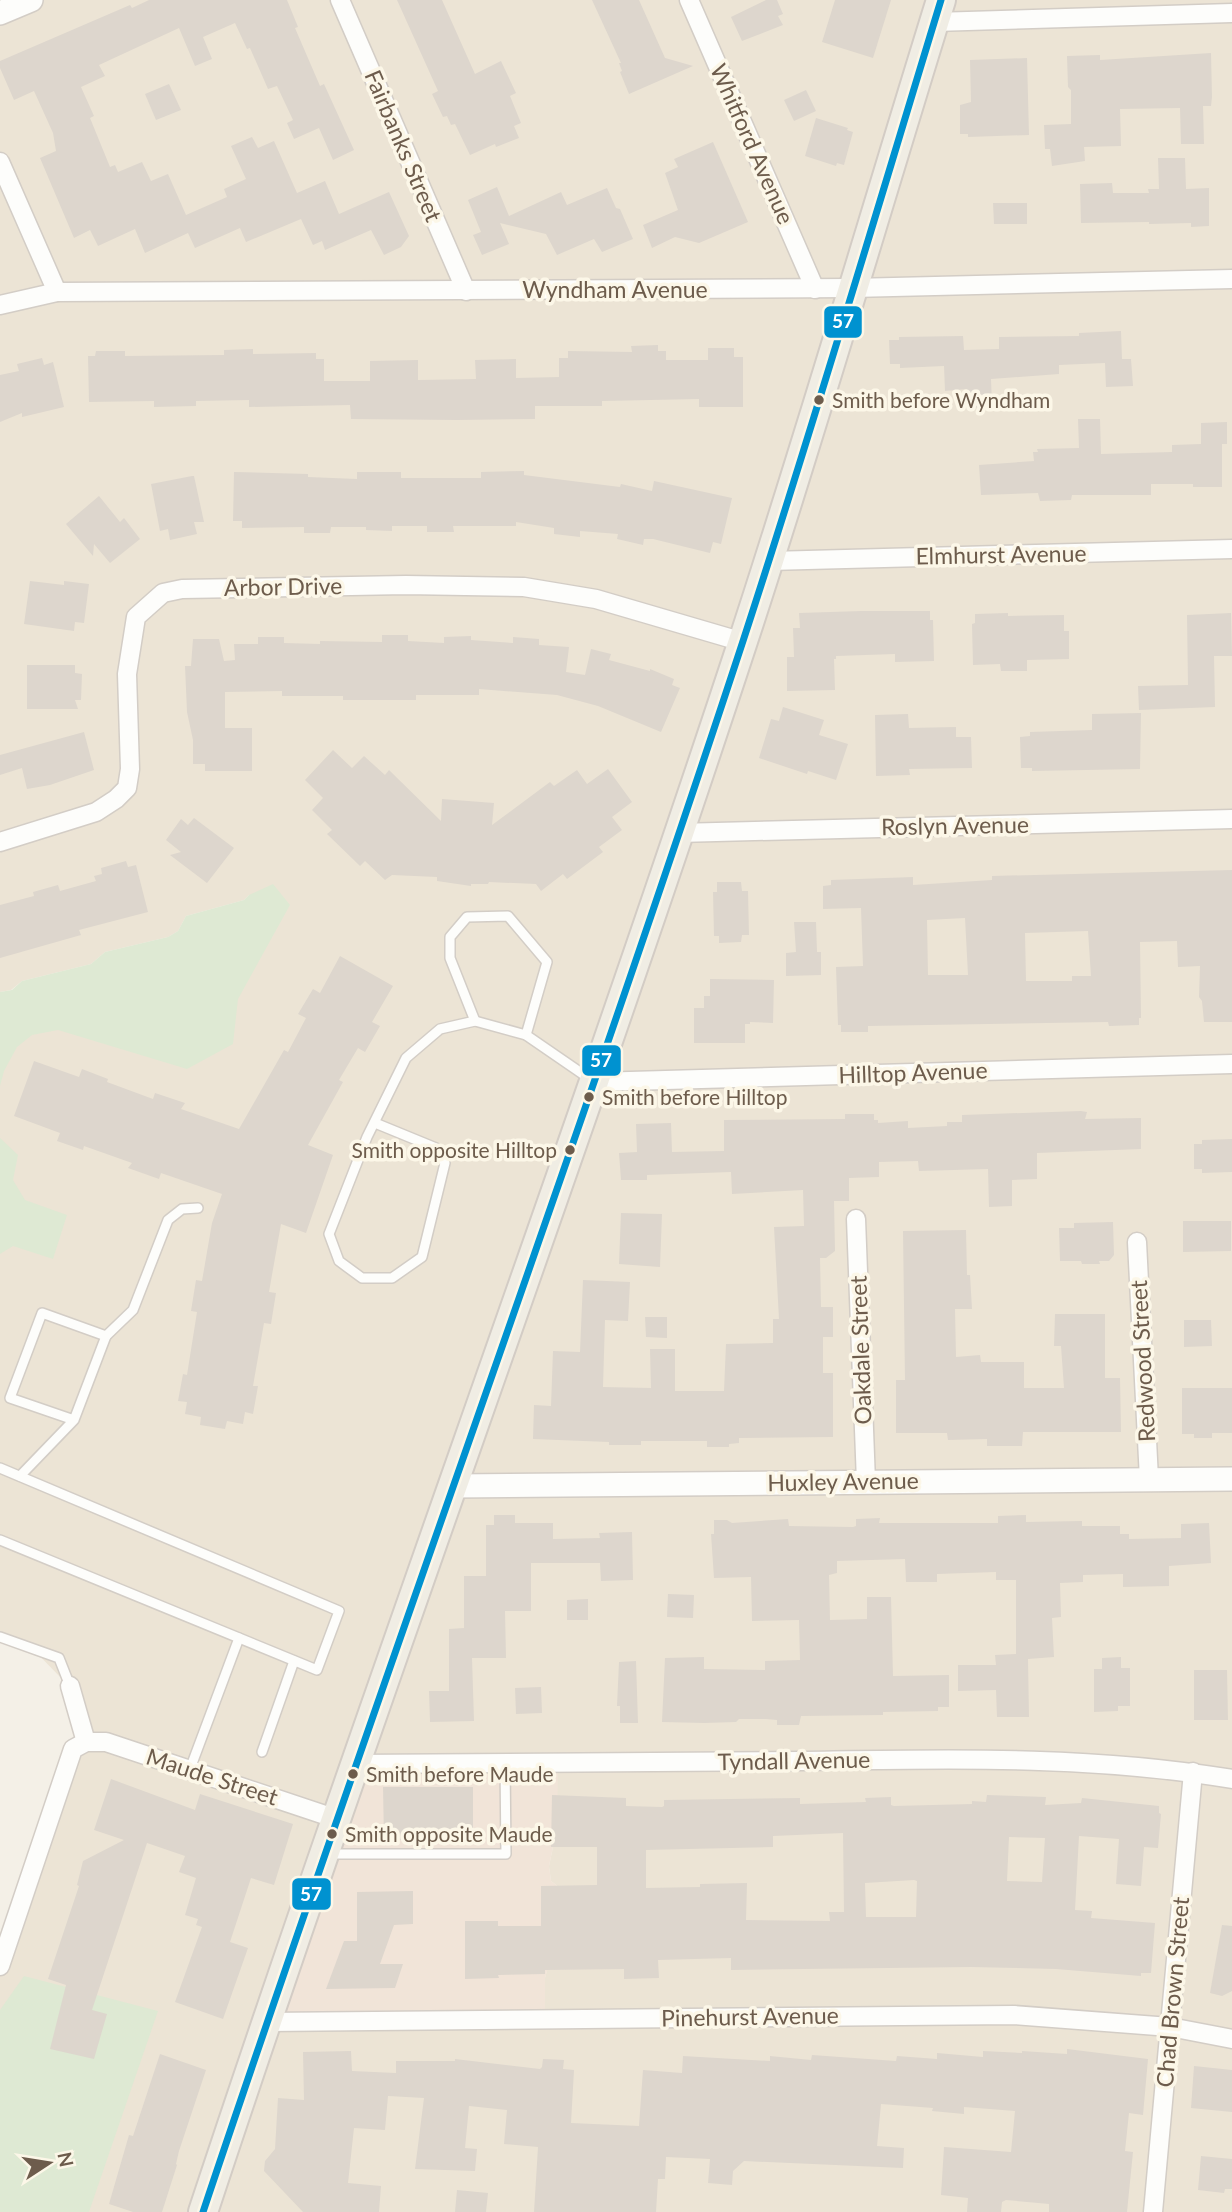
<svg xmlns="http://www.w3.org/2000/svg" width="1232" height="2212" viewBox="0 0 1232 2212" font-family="Lato,sans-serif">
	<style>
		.residential { fill: #ece4d5; fill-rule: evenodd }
		.commercial { fill: #f1e4d8 }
		.green { fill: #dee9d3 }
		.building { fill: #ddd6cd; fill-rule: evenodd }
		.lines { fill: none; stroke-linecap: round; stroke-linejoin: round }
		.service-casing { stroke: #d3cdc6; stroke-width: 12 }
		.minor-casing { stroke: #d3cdc6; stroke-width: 21 }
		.tertiary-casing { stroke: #d3cdc6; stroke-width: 26 }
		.primary-casing { stroke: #d3ccc5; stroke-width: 32 }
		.service { stroke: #fdfdfb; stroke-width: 9 }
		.minor { stroke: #fdfdfb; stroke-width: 18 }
		.tertiary { stroke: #fdfdfb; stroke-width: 23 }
		.primary { stroke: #f0ede4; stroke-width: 28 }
		.bus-1-casing { stroke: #fcf7e8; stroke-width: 12 }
		.bus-1 { stroke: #0092d0; stroke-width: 7 }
		.bus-dot { fill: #6d5c4c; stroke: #fcf7e8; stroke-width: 2.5 }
		.labels { text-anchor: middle; stroke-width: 7; stroke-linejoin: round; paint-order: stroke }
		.bus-label { font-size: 21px; fill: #6d5c4c; stroke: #fcf7e8; text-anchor: start }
		.street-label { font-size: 23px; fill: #6d5c4c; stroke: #fcf7e8 }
		.line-badge { stroke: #fcf7e8; stroke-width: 2.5 }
		.badge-label { font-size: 19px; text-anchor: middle; font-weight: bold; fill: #fff }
	</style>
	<rect width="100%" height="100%" fill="#f4f0e7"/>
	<!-- residential -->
	<path class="residential" d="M0 0H1232V2212H61L0 2103V1974L70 1762 97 1742 65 1682 24 1640 0 1632V997L281 921 249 895 244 900 186 916 178 931 168 937 105 952 91 964 22 981 11 990 0 992ZM328 1822 557 1828 549 1866 551 1881 565 1892V1905L545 1978V2020Z"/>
	<!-- commercial -->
	<polygon class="commercial" points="553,1766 558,1771 557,1828 549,1866 551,1881 565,1892 565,1905 545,1978 545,2020 265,2025 354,1769"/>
	<!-- green -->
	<g class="green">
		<polygon points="273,884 290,905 238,999 233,1044 187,1069 58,1030 32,1035 17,1047 4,1071 0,1086 0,992 12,990 22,981 91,964 105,952 168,937 178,931 186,916 244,900 249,895"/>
		<polygon points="0,1138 18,1155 13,1180 25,1200 67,1215 53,1259 13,1246 0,1254"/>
		<polygon points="24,1976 158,2011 89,2212 0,2212 0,2010"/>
	</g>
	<!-- building -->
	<g class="building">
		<polygon points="149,0 287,0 298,27 295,28 320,86 324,84 354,150 333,160 319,128 294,139 287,123 293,120 277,86 268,89 250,48 247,49 235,23 203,37 212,59 195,66 179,28 99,65 105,76 81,87 94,116 90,118 110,167 115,165 118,172 142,162 151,181 168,174 186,215 227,197 224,189 246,179 231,146 252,137 258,148 274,141 297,193 325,181 339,214 389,192 409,236 401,247 384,255 371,230 325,250 322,241 313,245 301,219 246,242 240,228 195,248 188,233 145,253 135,229 98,246 90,230 74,238 40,158 56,151 53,133 34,91 14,100 0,68 0,61 130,5 132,8"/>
		<polygon points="397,0 442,0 475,74 501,61 516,93 510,96 521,123 514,126 519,138 496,147 495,144 470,155 455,124 451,125 447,116 443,117 432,94 438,91"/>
		<polygon points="592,0 639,0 665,58 693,66 629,94 620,72 622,71 619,63 621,63"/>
		<polygon points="766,0 777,0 783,14 778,16 783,25 742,41 731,17"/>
		<polygon points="835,0 891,0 873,58 822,42"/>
		<polygon points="1211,53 1212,97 1211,106 1203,106 1204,144 1181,144 1180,108 1120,109 1121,146 1084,147 1085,161 1052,166 1050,149 1045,149 1044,125 1071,124 1071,90 1068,87 1067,56 1100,55 1100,60"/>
		<polygon points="1027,58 1029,135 968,137 968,134 960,134 960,105 971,102 970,60"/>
		<polygon points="169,84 181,110 156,120 145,94"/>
		<polygon points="806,90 816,111 794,121 784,100"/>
		<polygon points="816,118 848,128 847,130 853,132 844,165 837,163 836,166 805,156"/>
		<polygon points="713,142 748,222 699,243 675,237 652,248 643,225 678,210 665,173 678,167 674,159"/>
		<polygon points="1158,158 1185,158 1186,189 1209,188 1209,226 1191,227 1191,223 1149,224 1149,222 1081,223 1080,184 1112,183 1113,193 1149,193 1148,189 1159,189"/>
		<polygon points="497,187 509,216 561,192 567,205 607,188 616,208 620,209 633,239 602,252 594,239 557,255 546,234 500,223 509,244 482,255 473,235 481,232 468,200"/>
		<polygon points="993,203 1027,203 1027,224 994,224"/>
		<polygon points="1121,331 1122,359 1131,359 1133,386 1106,387 1105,363 1059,365 1059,374 991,379 992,406 968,408 967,389 945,391 944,366 900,368 900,364 890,364 889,340 899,340 899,337 963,336 964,350 999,349 999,337 1079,336 1079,333"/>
		<polygon points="658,345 658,351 666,351 666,360 708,360 708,348 734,348 734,357 743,357 743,407 699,407 699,399 602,401 602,406 535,406 535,419 458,420 351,419 350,405 249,407 249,400 196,401 196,406 154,407 154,401 89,402 88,356 95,356 96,351 125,351 125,356 224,355 224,350 253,349 253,354 316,353 316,359 324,359 324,381 370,381 370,361 418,360 418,380 476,379 475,360 516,359 516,378 559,377 559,358 568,358 568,351 632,352 631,346"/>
		<polygon points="42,358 44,365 53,362 64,407 22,417 22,413 0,422 0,375 19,371 17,364"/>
		<polygon points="1078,419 1100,419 1101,454 1172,452 1172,445 1201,444 1201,423 1227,422 1227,444 1222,444 1222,487 1193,487 1193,484 1151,484 1151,495 1072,495 1071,500 1040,501 1038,493 981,495 979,465 1034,461 1033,452 1038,452 1037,449 1079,448"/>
		<polygon points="524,471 524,475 620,487 621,484 652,491 654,481 732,498 721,544 713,542 710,553 653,539 644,539 643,545 617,539 618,534 580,531 580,537 554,534 554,528 516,522 516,526 453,526 454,532 427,532 427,526 392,526 392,531 366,530 366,527 331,527 330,533 304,533 304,527 242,528 242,521 233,521 234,472 308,474 308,477 357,479 357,472 401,472 401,478 481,478 481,472"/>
		<polygon points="192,476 194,476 204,522 194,522 197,534 170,540 168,529 160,531 151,484"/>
		<polygon points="99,496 120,522 124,518 140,539 110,563 94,544 93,556 66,524"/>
		<polygon points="30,581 64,585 64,581 89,584 84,623 75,622 74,631 24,624"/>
		<polygon points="862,611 930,611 930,620 933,620 934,661 895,662 895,654 836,656 836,659 834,659 835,690 787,691 787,657 794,657 793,628 800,628 799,613"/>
		<polygon points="1008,613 1008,616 1064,615 1064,631 1069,631 1069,659 1027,660 1027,671 1001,671 1000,664 973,665 972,624 975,623 975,614"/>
		<polygon points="1231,613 1232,656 1214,656 1215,707 1139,710 1138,686 1188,685 1187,615"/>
		<polygon points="382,635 408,635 408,641 444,643 444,637 471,636 471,640 513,643 513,637 539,639 539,645 569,647 566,672 585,675 591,649 611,654 609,660 650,671 650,669 674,679 672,685 680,688 661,732 598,706 557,695 479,689 479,695 416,695 416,700 343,700 343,696 282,696 282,691 225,692 225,728 252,728 252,771 205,771 205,764 193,764 193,740 187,712 185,666 191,666 193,639 219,639 224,661 235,660 234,644 258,644 258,637 284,637 284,643 320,644 320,641 382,642"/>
		<polygon points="27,665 75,665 75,673 82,674 81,700 75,700 78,709 27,709"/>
		<polygon points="783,707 824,720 819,735 848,744 836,780 808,771 807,774 759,758 771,719 779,721"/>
		<polygon points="1141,713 1140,769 1032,771 1032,768 1021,768 1020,737 1030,736 1030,732 1092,730 1092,714"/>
		<polygon points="908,714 909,728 956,727 956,737 971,737 972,768 909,769 910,775 876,776 875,715"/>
		<polygon points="84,732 94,770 50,785 27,789 22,768 0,775 0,755"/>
		<polygon points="333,750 352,768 364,756 385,775 389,770 441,821 442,799 494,803 492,825 550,782 554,786 577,770 587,784 608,769 632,802 612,817 622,830 599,847 603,852 567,879 563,874 541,891 536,884 489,882 488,884 471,884 471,886 437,881 437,877 392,875 385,880 365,861 360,866 327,834 332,830 312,810 323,798 305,780"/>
		<polygon points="194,818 234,848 207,883 170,855 181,852 166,840 181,819 188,825"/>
		<polygon points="126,861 128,867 136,865 148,912 79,930 81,935 0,958 0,905 34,896 33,892 58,885 60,891 96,881 94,876 102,874 101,868"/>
		<path d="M1232 870V1022H1204L1202 1001 1199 997 1200 966 1178 967 1177 941 1140 942 1141 1018H1139V1025L1109 1026 1108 1022 868 1026V1032H841V1025H838L836 967 863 966 861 908 823 909V886L831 885V880L913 877V885L992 880V876ZM965 918 968 975H928L927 920ZM1088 931 1091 976H1072V981H1026L1025 933Z"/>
		<polygon points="717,882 741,882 742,891 748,891 749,935 742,935 741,942 719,943 719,936 714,936 713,892 717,892"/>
		<polygon points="794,922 816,922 817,952 821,952 821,975 786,976 786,953 796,952"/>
		<polygon points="340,956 393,986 372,1022 380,1026 365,1052 358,1048 339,1080 343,1082 308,1145 333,1155 306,1233 281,1224 269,1292 276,1293 271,1324 264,1323 253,1386 258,1386 253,1414 245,1412 243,1424 227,1421 225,1429 200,1425 201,1417 185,1414 187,1402 178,1401 183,1374 187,1375 197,1312 191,1311 196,1280 202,1281 212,1223 222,1194 161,1173 159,1179 128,1168 132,1163 84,1146 83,1150 57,1141 60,1133 14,1116 34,1061 79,1077 82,1069 108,1079 107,1082 153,1099 155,1093 185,1103 181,1109 239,1129 284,1050 288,1052 306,1018 298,1014 313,989 320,993"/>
		<polygon points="710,979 774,980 773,1023 750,1022 750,1024 745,1024 745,1043 694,1043 694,1008 704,1008 704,996 710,996"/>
		<polygon points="1081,1111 1087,1112 1085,1119 1141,1118 1141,1149 1037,1153 1037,1179 1012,1180 1012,1206 989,1207 988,1169 919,1171 918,1161 879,1162 879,1177 849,1178 849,1201 834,1201 835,1251 826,1258 820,1258 821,1307 833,1307 833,1337 823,1337 823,1373 833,1373 833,1437 739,1438 739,1443 729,1444 729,1447 707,1447 707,1441 641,1441 641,1445 609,1445 609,1442 533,1439 534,1405 551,1406 553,1351 580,1352 583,1280 630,1282 628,1321 605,1320 603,1387 651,1388 650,1349 675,1349 675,1391 724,1391 726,1344 773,1343 773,1319 779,1319 774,1227 804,1226 803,1190 732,1194 731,1172 647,1175 647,1180 621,1180 619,1153 637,1152 636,1124 671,1123 672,1152 724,1151 724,1120 845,1119 845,1114 874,1114 874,1120 878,1120 878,1123 908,1121 908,1128 947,1126 947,1122 962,1122 962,1115"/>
		<polygon points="1232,1139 1232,1172 1202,1173 1202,1169 1194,1169 1194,1144 1202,1144 1202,1140"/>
		<polygon points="621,1213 662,1214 660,1267 619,1264"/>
		<polygon points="1183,1221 1231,1221 1231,1251 1183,1252"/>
		<polygon points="1113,1222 1114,1255 1109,1261 1099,1261 1100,1264 1082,1264 1081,1261 1060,1261 1059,1228 1074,1228 1074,1223"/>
		<polygon points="966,1230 967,1275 970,1275 972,1309 955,1309 956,1357 980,1355 981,1362 1024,1362 1024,1388 1064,1388 1061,1346 1054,1346 1055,1314 1105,1314 1105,1378 1120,1378 1121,1432 1023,1432 1022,1446 987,1446 987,1439 948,1440 947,1433 896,1433 896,1380 905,1380 903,1231"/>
		<polygon points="645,1317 667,1317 667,1338 646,1337"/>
		<polygon points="1184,1320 1211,1320 1212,1346 1184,1347"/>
		<polygon points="1182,1388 1232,1388 1232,1433 1212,1433 1212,1438 1194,1438 1194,1434 1182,1434"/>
		<polygon points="494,1515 515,1515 515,1523 553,1523 553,1539 600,1538 599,1533 632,1532 633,1580 601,1581 600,1563 531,1563 531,1611 505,1611 506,1658 472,1658 474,1721 430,1722 429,1691 449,1691 449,1629 464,1628 464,1576 486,1576 486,1525 494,1525"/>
		<polygon points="1026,1515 1026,1522 1082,1521 1082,1526 1120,1526 1120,1534 1129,1534 1129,1539 1181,1538 1181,1524 1209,1523 1211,1563 1169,1566 1169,1586 1123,1587 1123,1574 1083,1575 1083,1582 1060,1583 1061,1617 1052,1618 1054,1657 1028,1659 1029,1717 997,1717 996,1690 958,1691 958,1665 996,1665 995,1655 1016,1654 1016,1580 996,1580 996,1572 937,1574 937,1582 906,1582 905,1559 837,1561 837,1573 829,1575 830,1620 867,1619 867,1597 891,1597 893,1676 949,1675 949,1707 938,1707 938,1711 883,1712 883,1715 801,1716 799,1725 777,1725 777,1720 766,1719 739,1719 736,1722 704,1723 662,1722 665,1658 704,1657 704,1669 765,1670 765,1661 800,1660 799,1620 752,1621 751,1577 714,1578 711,1534 714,1534 714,1520 727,1520 732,1523 788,1519 789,1526 853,1527 856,1526 856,1519 880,1518 879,1523 998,1523 998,1516"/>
		<polygon points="668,1594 694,1595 693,1618 667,1617"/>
		<polygon points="588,1599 588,1620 567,1620 567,1600"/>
		<polygon points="1121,1657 1121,1668 1130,1668 1130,1706 1118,1706 1118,1711 1094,1712 1094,1669 1102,1669 1102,1658"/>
		<polygon points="636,1661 638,1723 620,1723 620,1706 617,1706 619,1662"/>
		<polygon points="1194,1670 1227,1670 1228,1720 1194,1720"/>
		<polygon points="541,1687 542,1713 516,1714 515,1688"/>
		<polygon points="111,1779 195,1810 200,1794 293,1824 274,1885 251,1878 230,1942 248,1948 223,2019 175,2002 202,1927 196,1925 198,1919 185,1915 196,1878 179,1872 185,1856 147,1843 92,2010 107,2014 94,2059 50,2049 66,1985 48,1979 79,1886 77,1885 83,1861 124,1840 94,1830"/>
		<polygon points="383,1787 473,1787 473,1839 384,1840"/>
		<path d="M552 1795 626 1798V1806L662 1807 664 1806V1800L800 1798V1804L866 1802 865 1798 891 1797V1805L894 1806 972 1804V1801L986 1802 987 1795 1046 1797 1045 1805 1081 1803 1082 1798 1159 1806V1813L1161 1814 1158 1848 1144 1847 1141 1886 1116 1884 1119 1839 1079 1836 1075 1910 1092 1911 1091 1918 1155 1923 1151 1973H1141V1976L1056 1969 971 1967 731 1970V1958L658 1960 659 1978 624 1979V1969L545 1970V1974L498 1975 499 1978 465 1979V1921H498V1926H541V1886L597 1885V1847H551ZM843 1833 844 1912H829L830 1921 746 1920 747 1883 700 1884V1887L646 1888V1850L773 1847V1836ZM1009 1837 1045 1838 1042 1882 1007 1881ZM914 1880 917 1881 916 1917H866L865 1883Z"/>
		<polygon points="413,1891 413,1924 394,1925 380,1964 403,1964 395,1988 326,1989 344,1941 357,1941 357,1892"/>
		<polygon points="1222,1925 1232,1926 1232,1991 1222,1996 1210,1993"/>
		<polygon points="1067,2049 1148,2059 1143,2115 1129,2113 1125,2151 1133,2152 1127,2212 1049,2212 1049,2204 1006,2200 1002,2202 1001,2212 967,2212 968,2198 941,2195 944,2147 1011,2152 1015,2111 964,2107 964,2114 932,2111 933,2108 881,2104 877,2146 904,2148 903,2168 744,2161 733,2171 732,2185 708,2183 710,2159 666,2157 665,2179 658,2179 656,2212 534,2212 538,2147 504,2144 507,2110 469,2106 465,2148 477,2149 475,2171 415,2169 424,2098 388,2096 385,2130 354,2128 348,2183 381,2186 379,2212 303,2212 264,2171 265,2161 275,2149 278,2098 304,2100 303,2052 351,2051 352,2071 396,2073 396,2061 455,2061 455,2059 540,2069 542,2067 543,2059 564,2060 563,2069 574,2070 571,2123 639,2126 643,2070 682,2073 683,2056 770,2061 770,2056 811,2060 812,2055 896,2061 897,2056 937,2059 937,2053 983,2057 983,2051 1022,2053 1022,2051 1067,2054"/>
		<polygon points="160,2054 206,2070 179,2151 176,2164 177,2165 162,2212 133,2212 109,2204 129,2135 133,2136"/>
		<polygon points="1194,2066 1232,2070 1232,2112 1191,2108"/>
		<polygon points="1201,2156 1232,2159 1232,2189 1225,2189 1224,2193 1198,2190"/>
		<polygon points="457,2190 488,2193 486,2212 455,2212"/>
	</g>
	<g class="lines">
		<!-- service casing -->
		<g class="service-casing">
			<g id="service">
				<polyline points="475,1021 450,958 450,937 467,917 508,916 547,962 526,1035"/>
				<polyline points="375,1123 436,1148 445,1163 422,1257 392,1278 362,1278 339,1261 329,1234 367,1137 406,1058 440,1029 475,1021 526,1035 590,1079"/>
				<polyline points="106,1336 133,1310 168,1220 182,1209 198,1208"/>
				<polyline points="0,1468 339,1611 317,1670 0,1540"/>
				<polyline points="20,1476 74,1420 10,1398 42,1313 106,1336 74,1420"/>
				<polyline points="0,1637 59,1658 70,1686"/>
				<polyline points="262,1752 294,1661"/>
				<polyline points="190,1769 239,1638"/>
				<polyline points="330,1854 506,1854 505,1763"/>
			</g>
		</g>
		<!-- minor casing -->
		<g class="minor-casing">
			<g id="minor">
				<polyline points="340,0 466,291"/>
				<polyline points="689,0 815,289"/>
				<polyline points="934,22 1232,13"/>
				<polyline points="0,162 57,292"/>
				<polyline points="0,305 57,292 852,288 1232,279"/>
				<polyline points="769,561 1232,549"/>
				<polyline points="678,833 1232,819"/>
				<polyline points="0,842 96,812 116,799 127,788 130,769 127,674 136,617 163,593 182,589 406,585 524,587 596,599 743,642"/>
				<polyline points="594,1082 1232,1064"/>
				<polyline points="856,1219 866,1482"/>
				<polyline points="1137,1242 1149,1479"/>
				<polyline points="70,1686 86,1742"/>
				<path d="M356 1764C506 1763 655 1762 805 1761 947 1759 1091 1755 1232 1779"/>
				<polyline points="0,1966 73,1749 86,1742 106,1742 337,1819"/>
				<polyline points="266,2022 1014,2015 1170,2027 1232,2039"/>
				<polyline points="1153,2212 1193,1772"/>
			</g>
		</g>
		<!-- tertiary casing -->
		<g class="tertiary-casing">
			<g id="tertiary">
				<polyline points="0,13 31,0"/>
				<polyline points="453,1486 1232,1479"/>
			</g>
		</g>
		<!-- primary casing -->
		<g class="primary-casing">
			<path id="primary" d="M203 2212C377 1685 571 1165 744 638 813 427 875 213 941 0"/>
		</g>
		<!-- service -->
		<use href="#service" class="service"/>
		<!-- minor -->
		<use href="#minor" class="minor"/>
		<!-- tertiary -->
		<use href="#tertiary" class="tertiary"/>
		<!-- primary -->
		<use href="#primary" class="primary"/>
		<!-- bus-1 casing -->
		<g class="bus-1-casing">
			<path id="bus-1" d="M203 2212C379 1686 571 1165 744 638 813 427 876 213 941 0"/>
		</g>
		<!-- bus-1 -->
		<use href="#bus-1" class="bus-1"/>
	</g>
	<!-- markers -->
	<g class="bus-dot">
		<circle cx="819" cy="400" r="6"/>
		<circle cx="589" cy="1097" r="6"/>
		<circle cx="570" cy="1150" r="6"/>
		<circle cx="353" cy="1774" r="6"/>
		<circle cx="332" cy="1834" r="6"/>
	</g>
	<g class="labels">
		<!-- bus labels -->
		<g class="bus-label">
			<text x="832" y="408">Smith before Wyndham</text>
			<text x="602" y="1105">Smith before Hilltop</text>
			<text x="557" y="1158" text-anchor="end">Smith opposite Hilltop</text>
			<text x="366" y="1782">Smith before Maude</text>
			<text x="345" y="1842">Smith opposite Maude</text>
		</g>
		<!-- street labels -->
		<g class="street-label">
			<text transform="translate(752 144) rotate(66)" y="8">Whitford Avenue</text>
			<text transform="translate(403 146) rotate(67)" y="8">Fairbanks Street</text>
			<text x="615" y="298">Wyndham Avenue</text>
			<text transform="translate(1001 555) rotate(-1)" y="8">Elmhurst Avenue</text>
			<text transform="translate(283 587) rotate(-1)" y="8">Arbor Drive</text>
			<text transform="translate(955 826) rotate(-1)" y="8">Roslyn Avenue</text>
			<text transform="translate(913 1073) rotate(-2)" y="8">Hilltop Avenue</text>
			<text transform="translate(861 1350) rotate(-92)" y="8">Oakdale Street</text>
			<text transform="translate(1143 1361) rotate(-93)" y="8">Redwood Street</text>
			<text transform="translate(843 1482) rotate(-1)" y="8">Huxley Avenue</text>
			<text transform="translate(794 1761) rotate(-1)" y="8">Tyndall Avenue</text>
			<text transform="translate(212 1777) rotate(18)" y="8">Maude Street</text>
			<text transform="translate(1173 1992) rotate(-85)" y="8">Chad Brown Street</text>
			<text transform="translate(750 2017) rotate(-1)" y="8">Pinehurst Avenue</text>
		</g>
	</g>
	<g class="line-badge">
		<rect x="823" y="305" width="40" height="34" rx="7" fill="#0092d0"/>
		<rect x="581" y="1044" width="41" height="33" rx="7" fill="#0092d0"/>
		<rect x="291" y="1877" width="41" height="34" rx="7" fill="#0092d0"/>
	</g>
	<g class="badge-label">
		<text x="843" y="328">57</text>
		<text x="601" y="1067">57</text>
		<text x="311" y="1901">57</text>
	</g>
	<!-- north arrow -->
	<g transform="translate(49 2163) rotate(78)" stroke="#fcf7e8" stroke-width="5" paint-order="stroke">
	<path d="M0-5L12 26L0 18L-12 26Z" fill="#6d5c4c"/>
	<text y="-10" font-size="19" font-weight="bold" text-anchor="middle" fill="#6d5c4c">N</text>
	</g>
</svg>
